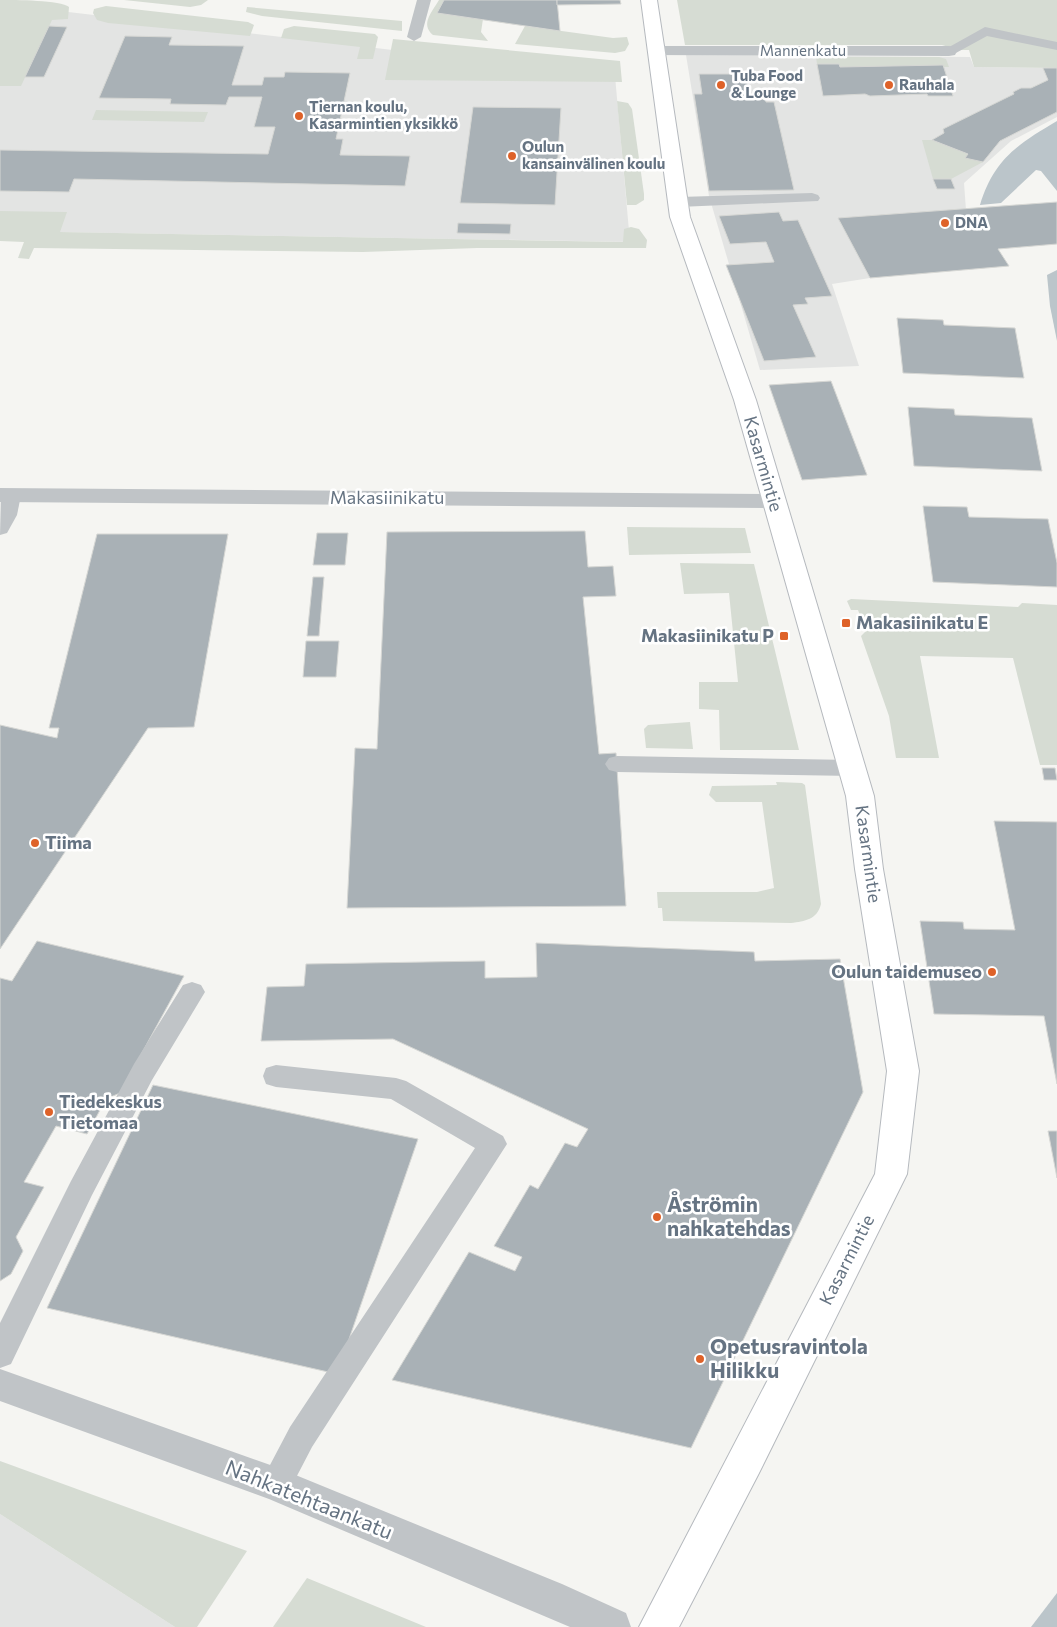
<svg xmlns="http://www.w3.org/2000/svg" width="1057" height="1627" viewBox="0 0 1057 1627" font-family="Commissioner,sans-serif">
	<style>
		.built { fill: #e3e4e3 }
		.green { fill: #d6dcd3 }
		.water { fill: #bbc5ca }
		.building { fill: #a9b1b6; stroke: #d6d7d4 }
		.lines { fill: none; stroke-linecap: round; stroke-linejoin: round }
		.secondary-casing { stroke: #b5b9be; stroke-width: 2 }
		.lane { fill: #c0c4c7; fill-rule: evenodd }
		.street { fill: #c0c4c7; fill-rule: evenodd }
		.secondary { fill: #fff; fill-rule: evenodd }
		.poi-dot { fill: #de6229; stroke: #fff; stroke-width: 2 }
		.labels { text-anchor: middle; stroke-width: 5; stroke-linejoin: round; paint-order: stroke }
		.far-street-label { font-size: 15px; fill: #657382; stroke: #fff }
		.far-poi-label { font-size: 15px; font-weight: bold; fill: #657382; stroke: #fff; text-anchor: start }
		.street-label { font-size: 18px; fill: #657382; stroke: #fff }
		.poi-label { font-size: 18px; font-weight: bold; fill: #657382; stroke: #fff; text-anchor: start }
		.near-poi-label { font-size: 21px; font-weight: bold; fill: #657382; stroke: #fff; text-anchor: start }
		.near-street-label { font-size: 21px; fill: #657382; stroke: #fff }
	</style>
	<rect width="100%" height="100%" fill="#f5f5f2"/>
	<!-- built -->
	<g class="built">
		<polygon points="0,4 615,76 630,242 0,231"/>
		<polygon points="686,55 970,57 974,67 1057,68 1057,117 1011,141 964,183 966,210 1057,202 1057,244 998,249 1009,266 870,278 832,284 859,366 760,370 709,196"/>
		<polygon points="0,1514 175,1627 0,1627"/>
	</g>
	<!-- green -->
	<g class="green">
		<path d="M0 0C15 0 61 0 69 7L68 19 52 20 21 86H0Z"/>
		<polygon points="124,0 208,0 201,5 190,7"/>
		<path d="M439 0H444L438 12 483 19 481 32 488 41 433 35C420 24 432 12 439 0Z"/>
		<polygon points="677,0 1057,0 1057,68 974,67 969,50 959,50 942,45 685,45"/>
		<polygon points="106,6 248,22 254,25 250,36 108,23 97,20 93,13 94,9"/>
		<polygon points="247,7 402,21 402,31 262,16 246,12"/>
		<polygon points="294,26 375,34 378,37 373,59 357,59 360,47 281,38 284,29"/>
		<polygon points="525,26 613,38 627,37 629,44 625,51 615,53 515,44"/>
		<polygon points="393,39 620,61 622,82 385,80"/>
		<polygon points="816,57 939,57 946,59 949,67 944,67 943,65 840,67 839,64 817,64"/>
		<polygon points="617,101 628,103 632,109 644,194 644,200 636,205 627,205"/>
		<polygon points="96,110 208,112 204,122 92,120"/>
		<polygon points="922,140 932,140 968,154 966,158 983,162 951,179 933,179"/>
		<polygon points="0,211 67,212 60,232 623,242 624,229 631,227 639,229 647,240 646,248 477,248 363,252 34,248 29,259 18,258 24,242 0,241"/>
		<polygon points="627,527 745,528 751,553 629,555"/>
		<polygon points="680,563 754,564 799,750 720,750 719,710 699,709 699,682 738,682 729,593 684,594"/>
		<polygon points="851,599 1018,607 1022,603 1057,605 1057,765 1040,765 1013,658 920,656 939,758 896,758 889,716 861,636 866,631 858,610 851,610 847,601"/>
		<polygon points="690,722 693,749 646,748 644,729 648,725"/>
		<path d="M776 782 802 783 805 785 821 904C817 920 805 921 791 923L663 921 662 908H658L657 892H757L774 888 762 802H716L709 795 712 786 777 785Z"/>
		<polygon points="0,1461 247,1551 197,1627 175,1627 0,1514"/>
		<polygon points="307,1578 426,1627 273,1627"/>
	</g>
	<!-- water -->
	<g class="water">
		<path d="M1057 121V191L1041 171 1036 170 1001 203 980 205C994 159 1018 144 1057 121Z"/>
		<polygon points="1057,270 1057,341 1050,306 1047,275"/>
		<polygon points="1057,1593 1057,1627 1031,1627"/>
	</g>
	<!-- building -->
	<g class="building">
		<polygon points="444,0 557,0 560,31 437,13"/>
		<polygon points="557,0 620,0 621,4 557,5"/>
		<polygon points="49,26 67,27 44,77 25,77"/>
		<polygon points="125,36 172,37 169,45 244,46 232,85 262,85 264,77 284,77 285,72 350,73 336,139 343,139 340,155 410,156 405,186 74,179 69,192 0,191 0,150 268,154 275,127 254,127 262,97 229,97 226,105 170,104 171,99 99,98"/>
		<polygon points="817,64 839,64 840,67 943,65 953,96 928,96 927,94 870,96 865,94 823,96"/>
		<polygon points="1043,68 1057,68 1057,112 1000,141 983,162 965,158 968,154 932,140 944,133 943,129 1014,94 1013,92 1021,88 1031,88 1048,80"/>
		<polygon points="699,74 745,74 749,93 764,93 766,102 774,102 794,190 709,191 694,94 702,94"/>
		<polygon points="473,107 561,108 555,205 460,203"/>
		<polygon points="933,179 951,179 955,189 937,189"/>
		<polygon points="1057,202 1057,244 998,249 1009,266 870,278 838,218"/>
		<polygon points="779,212 783,221 798,220 832,296 805,298 808,304 793,305 816,357 764,361 726,265 774,262 766,242 730,244 719,216"/>
		<polygon points="458,223 511,224 510,234 457,233"/>
		<polygon points="897,318 943,320 944,325 1015,328 1024,378 903,373"/>
		<polygon points="831,381 867,475 802,480 769,385"/>
		<polygon points="908,407 954,409 955,415 1032,418 1042,471 914,466"/>
		<polygon points="923,506 967,507 969,517 1048,519 1057,563 1057,587 933,582"/>
		<polygon points="585,531 588,567 613,566 616,596 583,597 599,754 616,753 626,906 347,908 355,748 377,749 387,532"/>
		<polygon points="317,533 348,533 345,565 313,565"/>
		<polygon points="97,534 228,534 194,727 148,728 0,949 0,725 57,738 59,728 49,728"/>
		<polygon points="313,577 324,577 319,636 307,636"/>
		<polygon points="306,641 339,641 336,677 303,677"/>
		<polygon points="1042,768 1055,768 1057,780 1044,780"/>
		<polygon points="994,821 1057,822 1057,1084 1044,1016 934,1014 920,921 963,922 964,929 1015,930"/>
		<polygon points="37,941 184,976 120,1093 106,1099 87,1134 56,1126 24,1182 44,1187 16,1237 23,1251 11,1274 0,1281 0,978 12,981"/>
		<polygon points="536,943 754,952 755,961 840,959 863,1092 691,1448 392,1380 469,1252 515,1271 522,1257 494,1246 530,1185 538,1189 565,1143 577,1147 588,1129 393,1039 261,1041 267,987 304,986 306,964 485,961 485,978 537,977"/>
		<polygon points="153,1085 418,1139 337,1374 47,1308"/>
		<polygon points="1048,1131 1057,1131 1057,1178"/>
	</g>
	<g class="lines">
		<!-- secondary casing -->
		<g class="secondary-casing">
			<polygon id="secondary" points="641,0 657,0 690,217 756,400 874,796 883,869 919,1071 907,1174 758,1475 679,1627 639,1627 875,1174 887,1071 855,869 846,796 734,400 670,217"/>
		</g>
		<!-- lane -->
		<g class="lane">
			<polygon points="417,0 431,0 421,37 414,41 407,37"/>
			<polygon points="985,27 1057,42 1057,50 987,36 954,54 944,54 942,51"/>
			<polygon points="812,193 818,195 820,198 818,201 679,207 673,205 671,202 673,199 679,197"/>
			<polygon points="11,489 18,491 21,495 17,515 7,533 0,535 1,495 4,491"/>
			<polygon points="617,756 853,760 861,762 865,768 861,774 853,776 617,772 609,770 605,764 609,758"/>
			<polygon points="192,982 201,985 205,992 152,1080 92,1195 11,1364 0,1368 0,1323 71,1181 134,1064 183,985"/>
			<polygon points="276,1065 396,1078 406,1081 503,1136 507,1144 312,1447 287,1495 276,1499 265,1495 260,1484 290,1427 475,1148 391,1099 276,1087 266,1084 263,1076 266,1068"/>
		</g>
		<!-- street -->
		<g class="street">
			<polygon points="656,46 949,46 955,47 957,51 955,55 949,56 650,55 648,51 650,47"/>
			<polygon points="0,488 773,494 781,496 785,501 781,506 773,508 0,502"/>
			<polygon points="0,1369 276,1467 562,1584 626,1613 631,1627 570,1627 269,1499 0,1401"/>
		</g>
		<!-- secondary -->
		<use href="#secondary" class="secondary"/>
	</g>
	<!-- markers -->
	<g class="poi-dot">
		<circle cx="721" cy="85" r="5"/>
		<circle cx="889" cy="85" r="5"/>
		<circle cx="299" cy="116" r="5"/>
		<circle cx="512" cy="156" r="5"/>
		<circle cx="945" cy="223" r="5"/>
		<rect x="841" y="618" width="10" height="10" rx="2.5"/>
		<rect x="779" y="631" width="10" height="10" rx="2.5"/>
		<circle cx="35" cy="843" r="5"/>
		<circle cx="992" cy="972" r="5"/>
		<circle cx="49" cy="1112" r="5"/>
		<circle cx="657" cy="1217" r="5"/>
		<circle cx="700" cy="1359" r="5"/>
	</g>
	<g class="labels">
		<!-- far-street labels -->
		<g class="far-street-label">
			<text x="803" y="56">Mannenkatu</text>
		</g>
		<!-- far-poi labels -->
		<g class="far-poi-label">
			<text x="731" y="81">Tuba Food<tspan x="731" dy="17">&amp; Lounge</tspan></text>
			<text x="899" y="90">Rauhala</text>
			<text x="309" y="112">Tiernan koulu,<tspan x="309" dy="17">Kasarmintien yksikkö</tspan></text>
			<text x="522" y="152">Oulun<tspan x="522" dy="17">kansainvälinen koulu</tspan></text>
			<text x="955" y="228">DNA</text>
		</g>
		<!-- street labels -->
		<g class="street-label">
			<text transform="translate(763 464) rotate(74)" y="6">Kasarmintie</text>
			<text x="387" y="504">Makasiinikatu</text>
			<text transform="translate(868 854) rotate(82)" y="6">Kasarmintie</text>
			<text transform="translate(847 1260) rotate(-63)" y="6">Kasarmintie</text>
		</g>
		<!-- poi labels -->
		<g class="poi-label">
			<text x="856" y="629">Makasiinikatu E</text>
			<text x="774" y="642" text-anchor="end">Makasiinikatu P</text>
			<text x="45" y="849">Tiima</text>
			<text x="982" y="978" text-anchor="end">Oulun taidemuseo</text>
			<text x="59" y="1108">Tiedekeskus<tspan x="59" dy="21">Tietomaa</tspan></text>
		</g>
		<!-- near-poi labels -->
		<g class="near-poi-label">
			<text x="667" y="1212">Åströmin<tspan x="667" dy="24">nahkatehdas</tspan></text>
			<text x="710" y="1354">Opetusravintola<tspan x="710" dy="24">Hilikku</tspan></text>
		</g>
		<!-- near-street labels -->
		<g class="near-street-label">
			<text transform="translate(309 1500) rotate(22)" y="7">Nahkatehtaankatu</text>
		</g>
	</g>
</svg>
